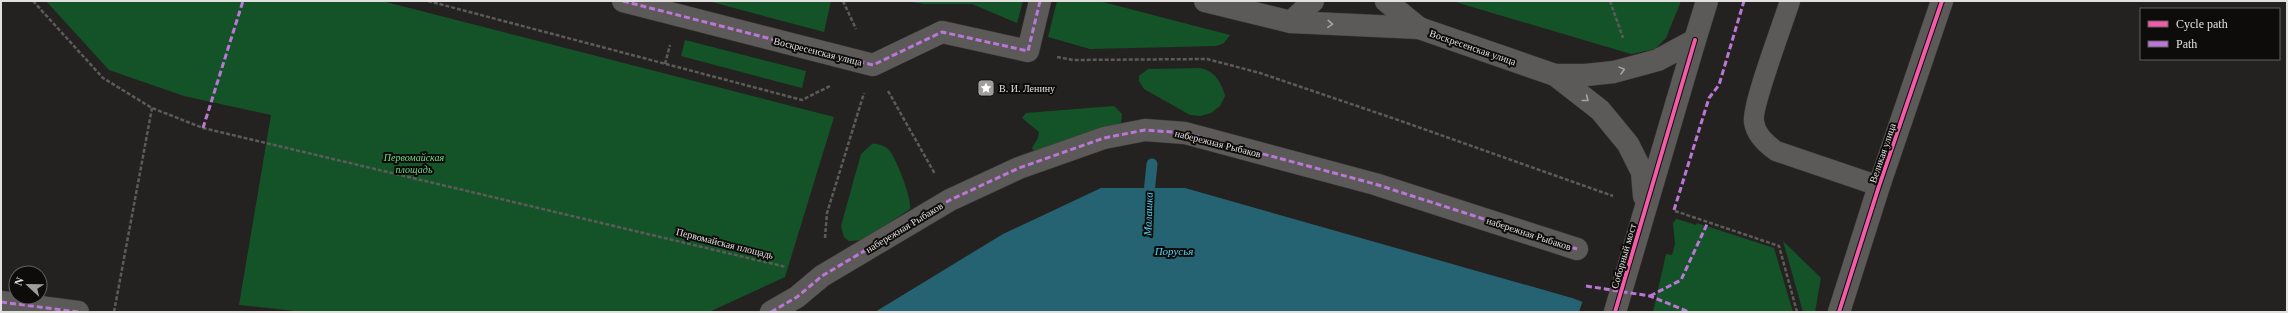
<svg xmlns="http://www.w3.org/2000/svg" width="2288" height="313" viewBox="0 0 2288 313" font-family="'Times New Roman',serif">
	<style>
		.green { fill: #145328 }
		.water { fill: #266372 }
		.pier { fill: #242220 }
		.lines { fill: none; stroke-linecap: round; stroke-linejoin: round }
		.stream { stroke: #266372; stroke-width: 11 }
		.service-casing { stroke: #403e3c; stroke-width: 21 }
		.pedestrian-casing { stroke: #403e3c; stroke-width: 23 }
		.minor-casing { stroke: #403e3c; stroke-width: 23 }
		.tertiary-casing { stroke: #403e3c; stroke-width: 23 }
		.secondary-casing { stroke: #403e3c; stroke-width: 23 }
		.path { stroke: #5c5b5a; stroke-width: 2.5; stroke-dasharray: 4 2; stroke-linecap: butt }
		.service { stroke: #5b5a58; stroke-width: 20 }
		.pedestrian { stroke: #5b5a58; stroke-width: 22 }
		.minor { stroke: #5b5a58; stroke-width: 22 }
		.tertiary { stroke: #5b5a58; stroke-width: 22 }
		.secondary { stroke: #5b5a58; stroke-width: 22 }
		.quiet { stroke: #ba77d6; stroke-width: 3; stroke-dasharray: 6 3; stroke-linecap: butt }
		.cycleway-casing { stroke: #0d0c0b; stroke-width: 6 }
		.cycleway { stroke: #f35aa7; stroke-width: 4 }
		.oneway { stroke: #a5a4a2 }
		.labels { text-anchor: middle; stroke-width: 4; stroke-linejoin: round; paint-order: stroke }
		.street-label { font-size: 10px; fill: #e2e0de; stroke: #0d0c0b }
		.poi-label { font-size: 10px; fill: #e2e0de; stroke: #0d0c0b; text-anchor: start }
		.park-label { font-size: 10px; font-style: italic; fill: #72d989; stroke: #0d0c0b }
		.water-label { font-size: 11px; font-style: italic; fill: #54d2f4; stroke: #0d0c0b }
	</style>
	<rect width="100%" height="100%" fill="#242220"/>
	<!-- green -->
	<g class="green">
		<polygon points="46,1 382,1 834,117 785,277 709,312 305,312 239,305 271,115 184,96 109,70"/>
		<polygon points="708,1 831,1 824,32"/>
		<polygon points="905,1 1023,1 1017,23 972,4 924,4"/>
		<polygon points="1057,1 1099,1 1230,35 1224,43 1216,46 1090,49 1048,37"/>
		<polygon points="1452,1 1681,1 1666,38 1655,49 1631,54"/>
		<polygon points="685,40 806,71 802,88 681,56"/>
		<path d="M1200 68C1215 71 1221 82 1225 96L1220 106 1211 113 1200 116 1190 115 1144 89 1139 81V76L1148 69Z"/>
		<polygon points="1114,106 1122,114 1121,123 1034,152 1032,148 1038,138 1039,132 1022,118 1026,113"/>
		<path d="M872 144C877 143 885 146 889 150 896 158 912 199 910 209L863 240 849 241 844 237 841 226 861 154Z"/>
		<polygon points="1678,217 1677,219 1696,225 1697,223 1774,248 1793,312 1653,312 1666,254 1672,255 1675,244 1673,223"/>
		<polygon points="1783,241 1821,278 1815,312 1803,312"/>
	</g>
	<!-- water -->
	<polygon class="water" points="1101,188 1185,188 1572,298 1610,312 875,312 1003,234"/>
	<!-- pier -->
	<polygon class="pier" points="1583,300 1611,310 1612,312 1579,312"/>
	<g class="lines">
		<!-- stream -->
		<polyline class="stream" points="1148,203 1152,164"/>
		<!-- service casing -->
		<g class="service-casing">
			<path id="service" d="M1790 1C1784 21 1751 107 1754 122 1756 135 1766 144 1776 151L1879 186"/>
		</g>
		<!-- pedestrian casing -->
		<g class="pedestrian-casing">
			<g id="pedestrian">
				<polyline points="623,1 873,65 942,32 1028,51 1040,1"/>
				<polyline points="1,302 78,312"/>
				<polyline points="771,312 797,297 822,276 950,200 1019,168 1104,138 1145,130 1185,133 1375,184 1577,249"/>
			</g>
		</g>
		<!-- minor casing -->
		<g class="minor-casing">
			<polyline id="minor" points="1839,312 1879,186 1942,1"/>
		</g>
		<!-- tertiary casing -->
		<g class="tertiary-casing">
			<g id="tertiary">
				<polyline points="1555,75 1600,110 1628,144 1642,172 1644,196"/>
				<polyline points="1615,312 1695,40"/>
			</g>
		</g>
		<!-- secondary casing -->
		<g class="secondary-casing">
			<g id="secondary">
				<polyline points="1205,1 1291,22 1419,28 1555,75 1586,75 1614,72 1658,60 1695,40 1707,1"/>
				<polyline points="1386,1 1419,28"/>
				<polyline points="1291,22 1313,1"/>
			</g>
		</g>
		<!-- path -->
		<g class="path">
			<polyline points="33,1 103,78 152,108 203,128 786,267"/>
			<polyline points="428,1 802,100 830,86"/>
			<polyline points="843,1 856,29"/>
			<polyline points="1610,1 1623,38"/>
			<polyline points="1057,57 1073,60 1207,59 1260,73 1401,121 1613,196"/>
			<polyline points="665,64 670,45"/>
			<polyline points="888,91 935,174"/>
			<polyline points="1675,211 1779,246 1797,312"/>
			<polyline points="825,238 827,213 864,93"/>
			<polyline points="114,312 152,108"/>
		</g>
		<!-- service -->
		<use href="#service" class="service"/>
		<!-- pedestrian -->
		<use href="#pedestrian" class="pedestrian"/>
		<!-- minor -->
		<use href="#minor" class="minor"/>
		<!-- tertiary -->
		<use href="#tertiary" class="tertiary"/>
		<!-- secondary -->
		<use href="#secondary" class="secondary"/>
		<!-- quiet -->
		<g class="quiet">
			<polyline points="623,1 873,65 942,32 1028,51 1040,1"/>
			<polyline points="203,128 243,1"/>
			<polyline points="1674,210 1709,98 1719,85 1744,1"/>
			<polyline points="1586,286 1650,296 1689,312"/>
			<polyline points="1650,296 1681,280 1708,222"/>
			<polyline points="1,302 78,312"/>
			<polyline points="771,312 797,297 822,276 950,200 1019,168 1104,138 1145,130 1185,133 1375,184 1577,249"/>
		</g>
		<!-- cycleway casing -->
		<g class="cycleway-casing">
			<g id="cycleway">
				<polyline points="1615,312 1695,40"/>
				<polyline points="1839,312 1879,186 1942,1"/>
			</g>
		</g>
		<!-- cycleway -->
		<use href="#cycleway" class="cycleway"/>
	</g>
	<!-- one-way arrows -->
	<defs><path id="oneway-chevron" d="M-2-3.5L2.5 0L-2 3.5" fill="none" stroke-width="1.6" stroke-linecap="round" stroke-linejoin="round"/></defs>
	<g class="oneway">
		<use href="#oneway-chevron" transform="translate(1330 24) rotate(3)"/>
		<use href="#oneway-chevron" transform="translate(1622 70) rotate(-15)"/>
		<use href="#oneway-chevron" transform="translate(1586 99) rotate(38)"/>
	</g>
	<!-- icons -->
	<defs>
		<g id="sight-square" transform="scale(0.9)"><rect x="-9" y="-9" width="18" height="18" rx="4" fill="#a09e9c" stroke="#0d0c0b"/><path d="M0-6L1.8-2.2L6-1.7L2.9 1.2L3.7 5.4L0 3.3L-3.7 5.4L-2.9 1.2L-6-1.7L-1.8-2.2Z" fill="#fff"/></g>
	</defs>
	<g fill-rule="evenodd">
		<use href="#sight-square" x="986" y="88"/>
	</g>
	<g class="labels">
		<!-- street labels -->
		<g class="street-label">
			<text transform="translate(1473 47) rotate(19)" y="4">Воскресенская улица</text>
			<text transform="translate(818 51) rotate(14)" y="4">Воскресенская улица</text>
			<text transform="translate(1218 143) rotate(14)" y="4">набережная Рыбаков</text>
			<text transform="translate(1882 153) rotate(-71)" y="4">Великая улица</text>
			<text transform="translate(904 227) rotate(-31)" y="4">набережная Рыбаков</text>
			<text transform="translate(1529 233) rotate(18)" y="4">набережная Рыбаков</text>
			<text transform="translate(725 243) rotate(14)" y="4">Первомайская площадь</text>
			<text transform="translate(1623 256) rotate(-74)" y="4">Соборный мост</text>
		</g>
		<!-- poi labels -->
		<g class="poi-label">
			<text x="999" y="92">В. И. Ленину</text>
		</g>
		<!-- park labels -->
		<g class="park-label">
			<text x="414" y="161">Первомайская<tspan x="414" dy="12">площадь</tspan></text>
		</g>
		<!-- water labels -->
		<g class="water-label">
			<text transform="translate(1148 214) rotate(-88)" y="4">Малашка</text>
			<text x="1174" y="255">Порусья</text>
		</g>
	</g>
	<!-- border -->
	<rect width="2288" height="313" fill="none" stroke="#e2e0de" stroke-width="4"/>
	<!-- legend -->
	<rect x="2140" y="8" width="140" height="52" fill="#0d0c0b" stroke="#62615f"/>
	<rect x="2148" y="21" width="20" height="6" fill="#f35aa7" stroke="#62615f"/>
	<text x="2176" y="28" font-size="12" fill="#e2e0de">Cycle path</text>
	<rect x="2148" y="41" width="20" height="6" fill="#ba77d6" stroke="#62615f"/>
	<text x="2176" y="48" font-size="12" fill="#e2e0de">Path</text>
	<!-- north arrow -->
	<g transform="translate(28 285) rotate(292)"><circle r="19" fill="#0d0c0b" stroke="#62615f"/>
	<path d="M0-3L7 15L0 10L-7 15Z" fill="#a09e9c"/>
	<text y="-6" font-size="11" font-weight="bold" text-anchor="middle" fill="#e2e0de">N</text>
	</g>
</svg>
